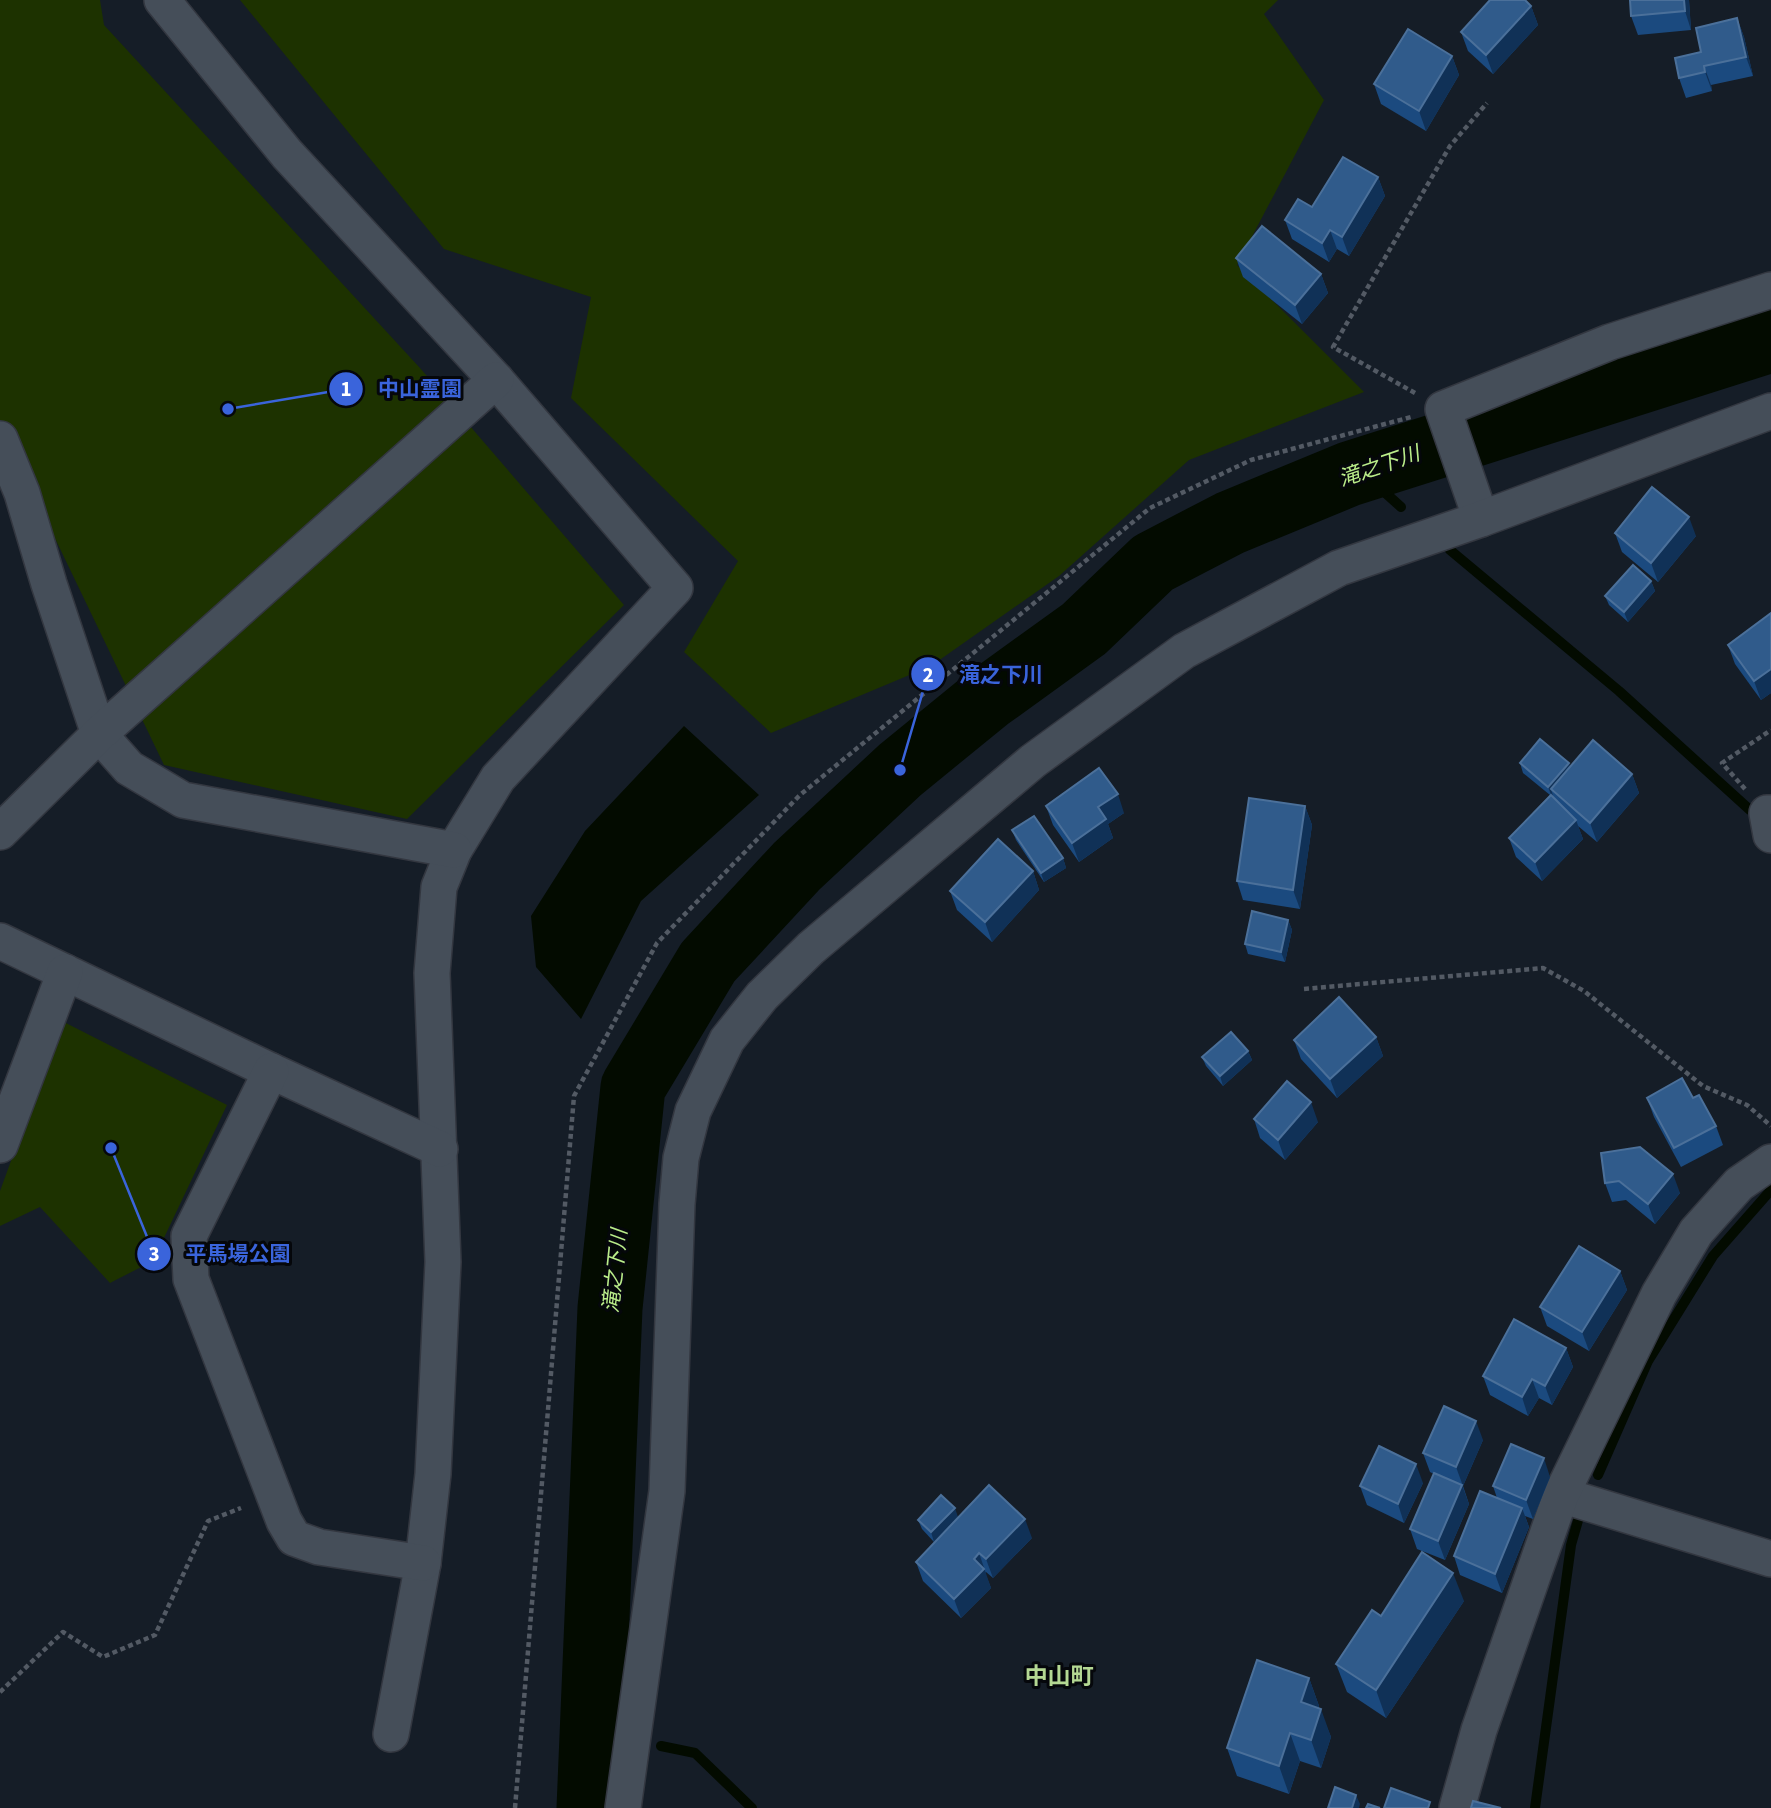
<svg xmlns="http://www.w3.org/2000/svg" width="1771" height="1808" viewBox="0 0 1771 1808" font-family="'Source Sans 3','Noto Sans JP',sans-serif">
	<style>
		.green { fill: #1d3200 }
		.water { fill: #030b00 }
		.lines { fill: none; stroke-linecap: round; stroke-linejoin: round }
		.stream { stroke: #030b00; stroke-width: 10 }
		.river { stroke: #030b00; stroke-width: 65 }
		.street-casing { stroke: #333740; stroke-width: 38 }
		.path { stroke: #535a64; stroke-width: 4.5; stroke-dasharray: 5 3.5; stroke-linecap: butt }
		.street { stroke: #454e59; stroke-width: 35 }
		.wall { fill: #1b4a7f }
		.shaded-wall { fill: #103157 }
		.building { fill: #305b8b; stroke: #4b709a; stroke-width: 2 }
		.labels { text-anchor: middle; stroke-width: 6; stroke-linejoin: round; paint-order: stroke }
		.water-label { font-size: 21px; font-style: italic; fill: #baed8a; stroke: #05070b }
		.quarter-label { font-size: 23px; font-weight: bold; fill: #b4d893; stroke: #05070b }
		.leader { fill: none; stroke: #3a64db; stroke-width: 2.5 }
		.callout-dot { fill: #3a64db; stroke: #05070b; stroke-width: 2.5 }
		.mark-label { font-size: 21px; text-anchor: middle; font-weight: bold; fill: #fff }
		.callout-label { font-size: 21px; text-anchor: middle; font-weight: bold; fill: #3a64db; stroke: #05070b; stroke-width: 6; stroke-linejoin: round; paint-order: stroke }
	</style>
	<rect width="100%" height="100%" fill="#151d27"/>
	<!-- green -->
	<g class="green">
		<polygon points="0,0 100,0 104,25 420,368 624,605 407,819 164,765 51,530 0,451"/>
		<polygon points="240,0 1278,0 1264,14 1324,100 1237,265 1364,392 1189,460 1059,576 931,666 771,733 684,652 738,561 571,398 591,297 444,249"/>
		<polygon points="62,1021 227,1105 153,1261 110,1283 40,1207 0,1226 0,1191"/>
	</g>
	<!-- water -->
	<polygon class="water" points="684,726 759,795 641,901 581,1019 536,967 531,916 585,831"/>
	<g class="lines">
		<!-- stream -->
		<g class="stream">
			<polyline points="1361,471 1401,507"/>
			<polyline points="1450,550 1619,691 1750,810"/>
			<polyline points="1598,1475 1648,1361 1713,1256 1771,1190"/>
			<polyline points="592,1733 603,1735"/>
			<polyline points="661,1746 695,1753 752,1808"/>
			<polyline points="1535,1808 1571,1545 1579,1517"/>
		</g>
		<!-- river -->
		<polyline class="river" points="589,1808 610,1308 633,1087 708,962 797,866 900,770 987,699 1084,629 1153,563 1230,523 1349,474 1771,340"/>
		<!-- street casing -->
		<g class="street-casing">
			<g id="street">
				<polyline points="162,0 287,154 496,380 675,588 498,778 454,850 439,887 432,973 443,1262 433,1474 423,1563 391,1734"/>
				<polyline points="0,439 22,493 49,584 99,734 129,768 183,800 454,850"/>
				<polyline points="1481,519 1443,409 1610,342 1771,290"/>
				<polyline points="1771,813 1767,813 1771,835"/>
				<polyline points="0,832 99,734 496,380"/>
				<polyline points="0,941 271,1071 440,1149"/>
				<polyline points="271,1071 189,1236 191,1279 284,1521 294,1538 319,1547 423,1563"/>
				<polyline points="0,1145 65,972"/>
				<polyline points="1561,1495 1771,1559"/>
				<polyline points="623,1808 667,1491 677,1204 681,1158 693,1111 727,1040 762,996 811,948 1033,761 1184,651 1339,568 1481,519 1771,411"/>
				<polyline points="1457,1808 1479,1730 1561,1495 1659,1294 1696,1232 1739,1184 1771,1162"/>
			</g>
		</g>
		<!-- path -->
		<g class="path">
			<polyline points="1415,393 1333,347 1450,146 1487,103"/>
			<polyline points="1745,789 1722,763 1771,730"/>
			<polyline points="1304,989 1543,968 1584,991 1703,1086 1747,1105 1771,1126"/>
			<polyline points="0,1692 63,1632 103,1657 155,1635 208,1521 241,1508"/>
			<polyline points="515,1808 574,1096 657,943 800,795 1150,508 1251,460 1411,417"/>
		</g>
		<!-- street -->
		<use href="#street" class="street"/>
	</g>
	<!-- wall -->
	<g class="wall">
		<polygon points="1630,0 1689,0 1691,30 1638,35 1631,16"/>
		<polygon points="1531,6 1538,25 1493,74 1468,51 1461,32"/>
		<polygon points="1737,18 1744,37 1753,76 1711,85 1712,91 1686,98 1679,78 1701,52"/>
		<polygon points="1452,56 1459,75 1426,131 1381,104 1374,84"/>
		<polygon points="1378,177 1385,196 1349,256 1337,249 1329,262 1292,239 1285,220"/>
		<polygon points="1236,258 1321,274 1328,293 1302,324 1243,277"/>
		<polygon points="1615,533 1696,536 1658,582 1622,552"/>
		<polygon points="1651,581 1655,591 1628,622 1609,605 1605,596"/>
		<polygon points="1771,613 1771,693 1761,700 1735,664 1728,645"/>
		<polygon points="1520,763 1570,767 1632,774 1639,793 1597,842 1578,826 1583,839 1542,881 1516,857 1509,838 1550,795 1523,773"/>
		<polygon points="1046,806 1124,813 1108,824 1113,838 1079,862 1053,825"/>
		<polygon points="1305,806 1312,825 1300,909 1243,900 1237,881"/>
		<polygon points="1012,830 1063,858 1066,868 1044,882 1016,840"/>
		<polygon points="1033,871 1039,890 992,942 957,910 950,891"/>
		<polygon points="1288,920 1292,930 1285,962 1248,954 1245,944"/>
		<polygon points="1376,1037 1383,1056 1337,1098 1301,1059 1294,1040"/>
		<polygon points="1248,1051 1252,1060 1223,1086 1206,1066 1202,1057"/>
		<polygon points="1647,1098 1693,1098 1716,1126 1723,1145 1681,1167 1654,1117"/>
		<polygon points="1254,1119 1318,1122 1285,1160 1260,1138"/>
		<polygon points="1601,1153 1680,1193 1655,1224 1626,1200 1612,1202 1605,1183"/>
		<polygon points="1620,1271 1627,1290 1589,1351 1547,1326 1540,1307"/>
		<polygon points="1566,1348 1573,1367 1552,1405 1539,1398 1528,1416 1490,1395 1483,1376"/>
		<polygon points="1483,1440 1463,1486 1469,1504 1445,1560 1417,1549 1410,1529 1434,1474 1430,1472 1423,1453"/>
		<polygon points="1550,1477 1533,1519 1525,1516 1529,1527 1502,1593 1460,1575 1454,1556 1497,1498 1493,1486"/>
		<polygon points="1423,1483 1404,1523 1367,1505 1360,1486"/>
		<polygon points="958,1517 934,1542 922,1529 918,1520"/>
		<polygon points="1032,1538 993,1578 986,1572 985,1573 991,1588 961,1618 923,1581 916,1562"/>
		<polygon points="1464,1601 1386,1718 1347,1692 1336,1664 1381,1616"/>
		<polygon points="1309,1678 1319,1706 1319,1708 1331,1737 1321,1768 1300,1761 1289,1794 1237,1776 1227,1748"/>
	</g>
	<!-- shaded-wall -->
	<g class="shaded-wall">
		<polygon points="1684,0 1689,0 1691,30 1685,11"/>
		<polygon points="1531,6 1538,25 1493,74 1486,55"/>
		<polygon points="1737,18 1744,37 1753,76 1746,57"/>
		<polygon points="1452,56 1459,75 1426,131 1419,111"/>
		<polygon points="1704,66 1711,85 1712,91 1705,72"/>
		<polygon points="1378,177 1385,196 1349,256 1342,237"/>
		<polygon points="1330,230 1337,249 1329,262 1322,243"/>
		<polygon points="1321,274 1328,293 1302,324 1295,305"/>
		<polygon points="1689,517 1696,536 1658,582 1651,563"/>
		<polygon points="1651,581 1655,591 1628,622 1624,612"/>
		<polygon points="1771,669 1771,693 1761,700 1754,681"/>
		<polygon points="1569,763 1572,772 1551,789 1553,796 1552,797 1548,787"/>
		<polygon points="1632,774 1639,793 1597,842 1590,823"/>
		<polygon points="1118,794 1124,813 1108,824 1113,838 1079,862 1072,843 1098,807"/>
		<polygon points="1305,806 1312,825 1300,909 1293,890"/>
		<polygon points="1576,820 1583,839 1542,881 1535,862"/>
		<polygon points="1063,858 1066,868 1044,882 1041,873"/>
		<polygon points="1033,871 1039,890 992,942 985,922"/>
		<polygon points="1288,920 1292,930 1285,962 1281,952"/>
		<polygon points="1376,1037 1383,1056 1337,1098 1330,1079"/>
		<polygon points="1248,1051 1252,1060 1223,1086 1220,1076"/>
		<polygon points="1311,1102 1318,1122 1285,1160 1278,1140"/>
		<polygon points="1673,1174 1680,1193 1655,1224 1648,1204"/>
		<polygon points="1620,1271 1627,1290 1589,1351 1582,1332"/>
		<polygon points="1566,1348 1573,1367 1552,1405 1545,1386"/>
		<polygon points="1532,1379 1539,1398 1528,1416 1522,1397"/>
		<polygon points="1476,1421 1483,1440 1463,1486 1456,1467"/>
		<polygon points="1544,1458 1550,1477 1533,1519 1526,1500"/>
		<polygon points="1416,1464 1423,1483 1404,1523 1398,1504"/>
		<polygon points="1462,1485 1469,1504 1445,1560 1438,1541"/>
		<polygon points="955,1508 958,1517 934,1542 931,1532"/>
		<polygon points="1522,1508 1529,1527 1502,1593 1495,1574"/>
		<polygon points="1025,1519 1032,1538 993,1578 986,1559"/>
		<polygon points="979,1553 991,1588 961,1618 954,1599 974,1559"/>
		<polygon points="1453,1573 1464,1601 1386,1718 1376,1690"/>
		<polygon points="1309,1678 1319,1706 1311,1730 1301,1702"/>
		<polygon points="1321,1709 1331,1737 1321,1768 1311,1740"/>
		<polygon points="1290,1733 1300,1761 1289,1794 1279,1766"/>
		<polygon points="1356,1795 1360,1804 1359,1808 1352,1808"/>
	</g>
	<!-- building -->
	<g class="building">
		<polygon points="1490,0 1525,0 1531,6 1486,55 1461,32"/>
		<polygon points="1630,0 1684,0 1685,11 1631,16"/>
		<polygon points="1737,18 1746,57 1704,66 1705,72 1679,78 1675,58 1701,52 1696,28"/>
		<polygon points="1408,29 1452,56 1419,111 1374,84"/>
		<polygon points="1343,157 1378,177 1342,237 1330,230 1322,243 1285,220 1298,199 1312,207"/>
		<polygon points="1262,226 1321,274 1295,305 1236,258"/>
		<polygon points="1652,487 1689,517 1651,563 1615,533"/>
		<polygon points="1633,565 1651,581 1624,612 1605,596"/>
		<polygon points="1771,613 1771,669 1754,681 1728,645"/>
		<polygon points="1540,739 1569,763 1548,787 1520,763"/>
		<polygon points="1593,740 1632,774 1590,823 1551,789"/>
		<polygon points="1099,768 1118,794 1098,807 1106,819 1072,843 1046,806"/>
		<polygon points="1551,795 1576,820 1535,862 1509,838"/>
		<polygon points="1249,798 1305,806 1293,890 1237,881"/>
		<polygon points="1034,816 1063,858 1041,873 1012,830"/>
		<polygon points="998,839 1033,871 985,922 950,891"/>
		<polygon points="1252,911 1288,920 1281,952 1245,944"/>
		<polygon points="1339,997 1376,1037 1330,1079 1294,1040"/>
		<polygon points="1231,1032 1248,1051 1220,1076 1202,1057"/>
		<polygon points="1682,1078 1693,1098 1699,1095 1716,1126 1674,1148 1647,1098"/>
		<polygon points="1287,1081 1311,1102 1278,1140 1254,1119"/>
		<polygon points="1640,1147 1673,1174 1648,1204 1619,1181 1605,1183 1601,1153"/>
		<polygon points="1579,1246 1620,1271 1582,1332 1540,1307"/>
		<polygon points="1514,1319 1566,1348 1545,1386 1532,1379 1522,1397 1483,1376"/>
		<polygon points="1444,1406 1476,1421 1456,1467 1423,1453"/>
		<polygon points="1511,1444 1544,1458 1526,1500 1493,1486"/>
		<polygon points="1379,1446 1416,1464 1398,1504 1360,1486"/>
		<polygon points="1434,1473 1462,1485 1438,1541 1410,1529"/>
		<polygon points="989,1485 1025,1519 986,1559 979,1553 974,1559 984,1569 954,1599 916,1562"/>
		<polygon points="1480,1491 1522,1508 1495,1574 1454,1556"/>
		<polygon points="941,1495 955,1508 931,1532 918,1520"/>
		<polygon points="1422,1552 1453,1573 1376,1690 1336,1664 1372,1610 1381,1616"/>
		<polygon points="1257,1660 1309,1678 1301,1702 1321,1709 1311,1740 1290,1733 1279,1766 1227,1748"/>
		<polygon points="1335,1787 1356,1795 1352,1808 1328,1808"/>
		<polygon points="1391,1788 1430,1802 1428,1808 1384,1808"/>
		<polygon points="1473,1801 1501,1808 1471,1808"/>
		<polygon points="1368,1804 1380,1808 1366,1808"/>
	</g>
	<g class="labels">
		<!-- water labels -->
		<g class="water-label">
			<text transform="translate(1379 466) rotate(-19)" y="7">滝之下川</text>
			<text transform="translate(615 1271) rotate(-84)" y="7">滝之下川</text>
		</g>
		<!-- quarter labels -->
		<g class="quarter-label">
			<text x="1059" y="1684">中山町</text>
		</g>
	</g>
	<!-- callouts -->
	<path class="leader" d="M228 409L346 389M900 770L928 674M111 1148L154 1254"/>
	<g class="callout-dot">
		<circle cx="228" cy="409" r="7"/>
		<circle cx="900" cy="770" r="7"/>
		<circle cx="111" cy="1148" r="7"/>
		<circle cx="346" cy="389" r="18"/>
		<circle cx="928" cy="674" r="18"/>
		<circle cx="154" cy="1254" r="18"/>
	</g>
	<g class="mark-label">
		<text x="346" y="396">1</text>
		<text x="928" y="682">2</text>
		<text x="154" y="1261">3</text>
	</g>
	<g class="callout-label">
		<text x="420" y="396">中山霊園</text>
		<text x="1001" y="682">滝之下川</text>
		<text x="238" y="1261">平馬場公園</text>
	</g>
</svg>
